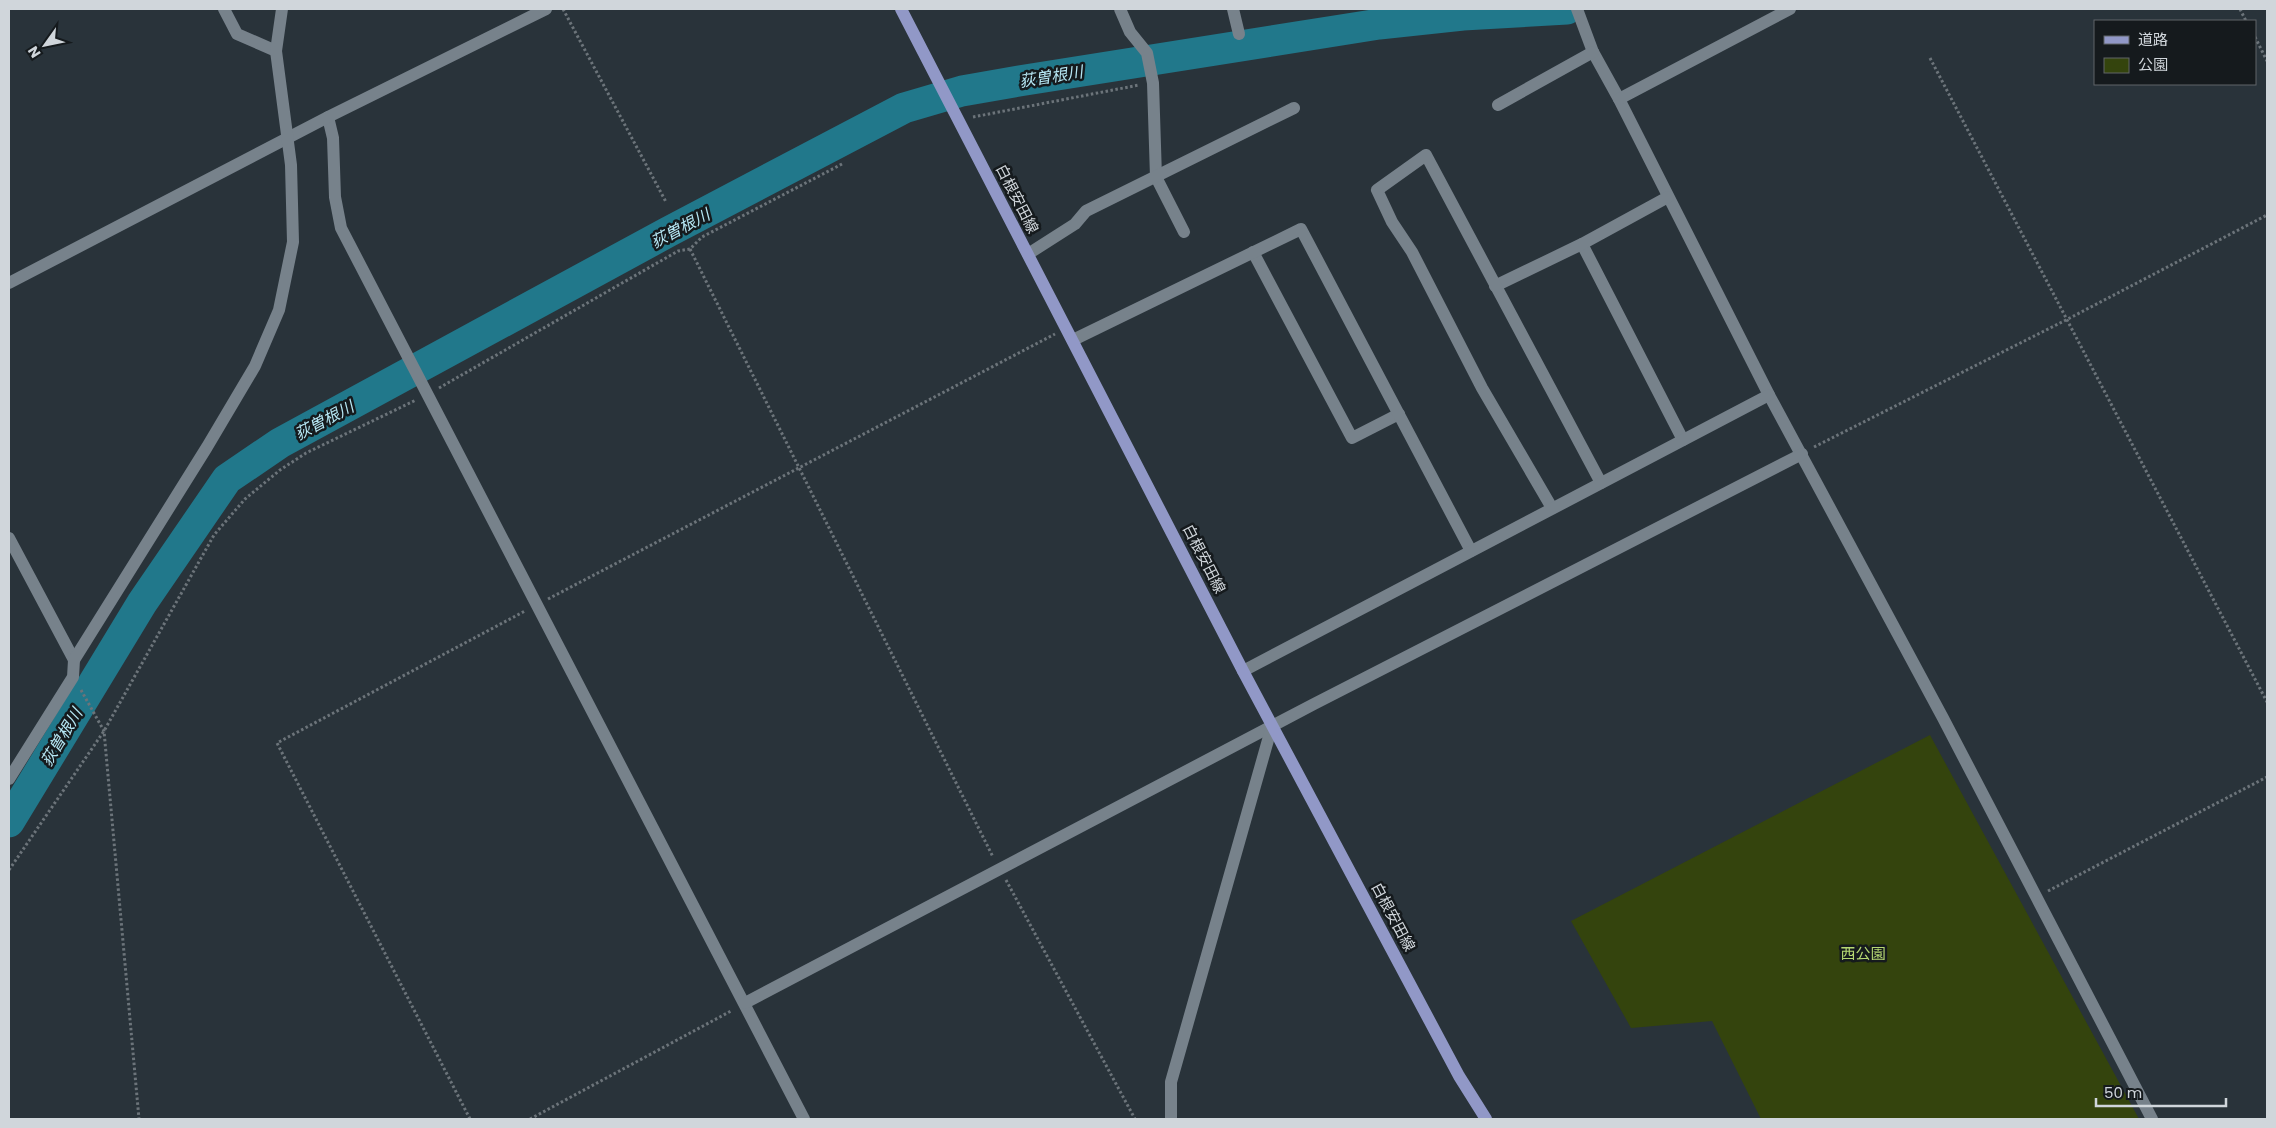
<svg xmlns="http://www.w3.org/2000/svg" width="2276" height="1128" viewBox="0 0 2276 1128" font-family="Poppins,'Noto Sans JP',sans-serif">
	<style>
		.green { fill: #34440d }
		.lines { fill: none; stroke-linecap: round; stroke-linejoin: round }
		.river { stroke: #21788b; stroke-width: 31 }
		.path { stroke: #6c747a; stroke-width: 3; stroke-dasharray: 2.5 2.5; stroke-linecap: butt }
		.minor { stroke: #77828b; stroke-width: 12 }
		.tertiary { stroke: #77828b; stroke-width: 12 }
		.primary { stroke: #9198c7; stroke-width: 12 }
		.labels { text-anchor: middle; stroke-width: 5; stroke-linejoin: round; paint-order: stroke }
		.street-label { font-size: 15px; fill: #d0d6db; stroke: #151a1d }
		.park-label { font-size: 15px; fill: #b6d872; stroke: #151a1d }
		.water-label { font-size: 16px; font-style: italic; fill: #b6e7f4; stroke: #151a1d }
	</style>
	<rect width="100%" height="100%" fill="#29333a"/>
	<!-- green -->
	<polygon class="green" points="1930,735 2139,1119 1761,1119 1712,1021 1631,1028 1571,921"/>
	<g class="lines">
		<!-- river -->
		<polyline class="river" points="9,822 142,603 227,479 280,443 668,232 904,108 962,91 1019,81 1379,24 1463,15 1567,9"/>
		<!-- path -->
		<g class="path">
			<polyline points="563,9 666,202"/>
			<polyline points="2240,9 2246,21"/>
			<polyline points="2255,37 2267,61"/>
			<polyline points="1930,58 2267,702"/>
			<polyline points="973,117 1139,85"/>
			<polyline points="690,249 993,857"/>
			<polyline points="439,388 678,251 690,249 702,237 844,163"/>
			<polyline points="1814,447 2066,320 2267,215"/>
			<polyline points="548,599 1055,334"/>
			<polyline points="81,690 104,731 139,1119"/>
			<polyline points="9,870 104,731 214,535 245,499 280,470 306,453 416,400"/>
			<polyline points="1006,880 1135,1119"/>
			<polyline points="2048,891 2267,777"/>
			<polyline points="470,1119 277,743 525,611"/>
			<polyline points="530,1119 731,1011"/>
		</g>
		<!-- minor -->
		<g class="minor">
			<polyline points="224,9 237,34 276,51"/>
			<polyline points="1120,9 1130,32 1147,53 1153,83 1156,177 1184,232"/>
			<polyline points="1233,9 1239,34"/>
			<polyline points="1577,9 1593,52 1619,99 1769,395 1943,718 2152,1119"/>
			<polyline points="1619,99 1790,9"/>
			<polyline points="1498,105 1593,52"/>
			<polyline points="328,117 333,138 335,197 341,228 804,1119"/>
			<polyline points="1582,244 1683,440"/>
			<polyline points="1253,252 1352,438 1399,414"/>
			<polyline points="1028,254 1075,224 1086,211 1294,108"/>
			<polyline points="9,283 328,117 546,9"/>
			<polyline points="1495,286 1582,244 1668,197"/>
			<polyline points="1073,340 1301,229 1471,551"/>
			<polyline points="1552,508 1482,388 1412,252 1392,222 1377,190 1426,155 1601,483"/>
			<polyline points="9,538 74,660"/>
			<polyline points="1243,671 1769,395"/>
			<polyline points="745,1003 1314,704 1802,454"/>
			<polyline points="1171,1119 1171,1082 1272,726"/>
		</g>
		<!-- tertiary -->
		<polyline class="tertiary" points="9,779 73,677 74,660 207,447 255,366 279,310 293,242 291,165 276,51 282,9"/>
		<!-- primary -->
		<polyline class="primary" points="901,9 1243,671 1459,1076 1486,1119"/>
	</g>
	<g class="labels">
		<!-- street labels -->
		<g class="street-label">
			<text transform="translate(1017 199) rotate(63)" y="5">白根安田線</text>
			<text transform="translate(1204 559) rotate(63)" y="5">白根安田線</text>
			<text transform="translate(1393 917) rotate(62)" y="5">白根安田線</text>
		</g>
		<!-- park labels -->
		<g class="park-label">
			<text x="1863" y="959">西公園</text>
		</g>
		<!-- water labels -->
		<g class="water-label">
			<text transform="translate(1051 76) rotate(-9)" y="6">荻曽根川</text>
			<text transform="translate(680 228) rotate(-28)" y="6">荻曽根川</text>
			<text transform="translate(324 420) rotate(-28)" y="6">荻曽根川</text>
			<text transform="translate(61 737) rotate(-59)" y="6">荻曽根川</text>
		</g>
	</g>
	<!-- border -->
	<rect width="2276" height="1128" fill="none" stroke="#d0d6db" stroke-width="20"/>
	<!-- legend -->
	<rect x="2094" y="20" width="162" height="65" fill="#151a1d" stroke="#606569"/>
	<rect x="2104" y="36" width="25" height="8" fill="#9198c7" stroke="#606569"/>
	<text x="2138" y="45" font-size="15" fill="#d0d6db">道路</text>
	<rect x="2104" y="58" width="25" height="15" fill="#34440d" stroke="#606569"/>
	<text x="2138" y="70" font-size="15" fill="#d0d6db">公園</text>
	<!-- north arrow -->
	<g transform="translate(45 45) rotate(237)" stroke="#151a1d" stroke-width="4" paint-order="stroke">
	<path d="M0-4L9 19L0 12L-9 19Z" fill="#d0d6db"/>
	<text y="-8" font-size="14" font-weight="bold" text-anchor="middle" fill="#d0d6db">N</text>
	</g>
	<!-- scale -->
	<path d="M2096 1098v8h130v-8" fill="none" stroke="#d0d6db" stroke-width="2.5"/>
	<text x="2104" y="1098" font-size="15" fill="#d0d6db" stroke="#151a1d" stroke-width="4" paint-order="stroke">50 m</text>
</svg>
